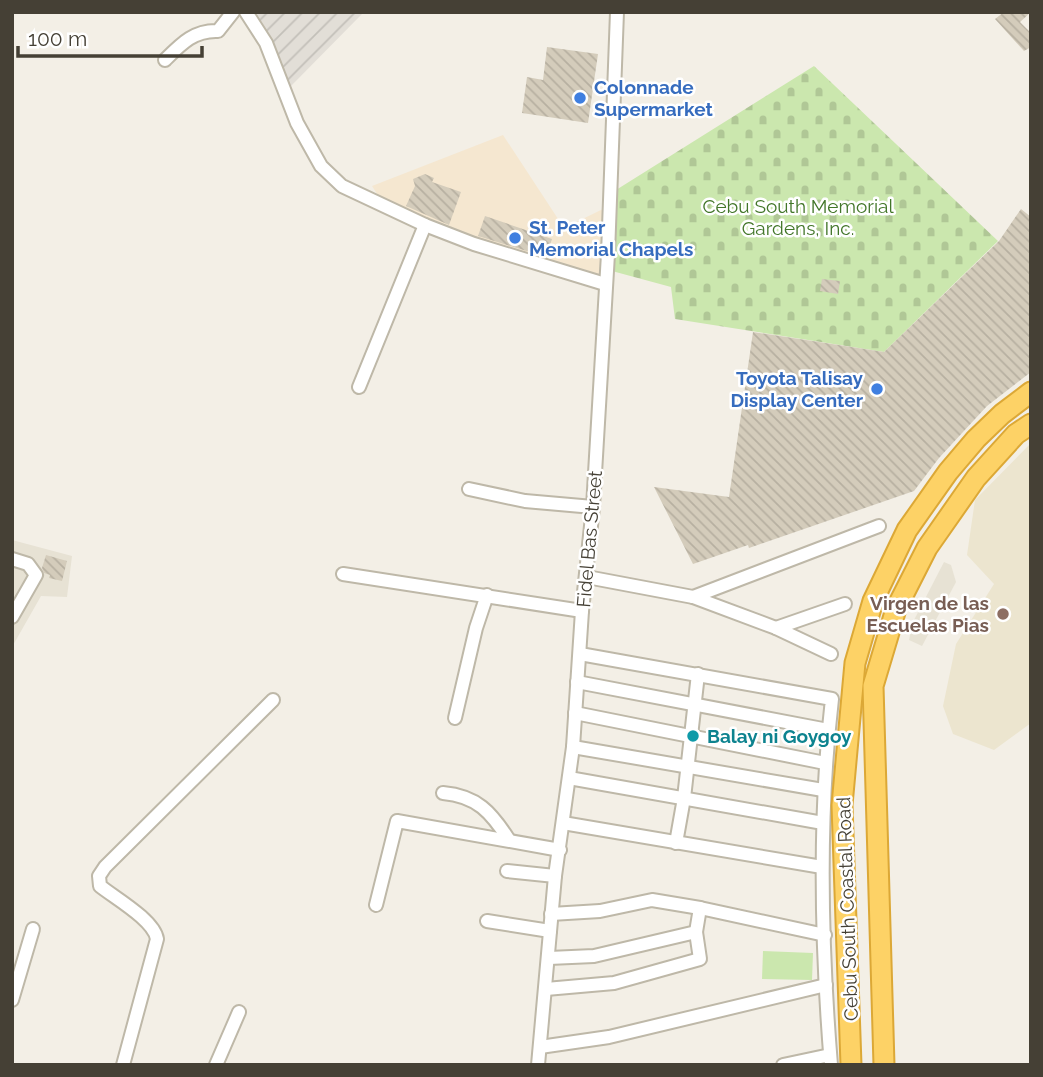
<svg xmlns="http://www.w3.org/2000/svg" width="1043" height="1077" viewBox="0 0 1043 1077" font-family="Raleway,sans-serif">
	<style>
		.residential { fill: #e7e2d4 }
		.commercial { fill: #f5e7d0 }
		.industrial { fill: url(#industrial-furrows) }
		.education { fill: #ece5cf }
		.cemetery { fill: url(#cemetery-stones) }
		.park { fill: #cbe7ae }
		.building { fill: url(#building-back-hatch) }
		.lines { fill: none; stroke-linecap: round; stroke-linejoin: round }
		.minor-casing { stroke: #beb8a8; stroke-width: 16 }
		.highway-casing { stroke: #dca836; stroke-width: 23 }
		.minor { stroke: #fff; stroke-width: 12 }
		.highway { stroke: #fdd266; stroke-width: 19 }
		.shop-dot { fill: #3f7fe0; stroke: #fff; stroke-width: 2.5 }
		.education-dot { fill: #8d6e63; stroke: #fff; stroke-width: 2.5 }
		.culture-dot { fill: #0f9aa8; stroke: #fff; stroke-width: 2.5 }
		.labels { text-anchor: middle; stroke-width: 5; stroke-linejoin: round; paint-order: stroke }
		.shop-label { font-size: 19px; font-weight: bold; fill: #366cbe; stroke: #fff; text-anchor: start }
		.park-label { font-size: 19px; fill: #427629; stroke: #fff }
		.street-label { font-size: 19px; fill: #454035; stroke: #fff }
		.education-label { font-size: 19px; font-weight: bold; fill: #785e54; stroke: #fff; text-anchor: end }
		.culture-label { font-size: 19px; font-weight: bold; fill: #0d838f; stroke: #fff; text-anchor: start }
	</style>
	<defs>
		<pattern id="industrial-furrows" width="10" height="10" patternUnits="userSpaceOnUse" patternTransform="scale(1.75)"><rect width="10" height="10" fill="#e2ded7"/><path d="M-1 1l2-2M0 10L10 0M9 11l2-2" fill="none" stroke="#c3c0b9"/></pattern>
		<pattern id="cemetery-stones" width="16" height="16" patternUnits="userSpaceOnUse" patternTransform="scale(1.75)"><rect width="16" height="16" fill="#cbe7ae"/><path d="M2 7V4a2 2 0 0 1 4 0v3zM10 15v-3a2 2 0 0 1 4 0v3z" fill="#b0c796"/></pattern>
		<pattern id="building-back-hatch" width="6" height="6" patternUnits="userSpaceOnUse" patternTransform="scale(1.75)"><rect width="6" height="6" fill="#d4ccbb"/><path d="M-1 5l2 2M0 0l6 6M5-1l2 2" fill="none" stroke="#b7b0a1"/></pattern>
	</defs>
	<rect width="100%" height="100%" fill="#f3efe6"/>
	<!-- residential -->
	<g class="residential">
		<polygon points="12,540 72,556 67,597 41,596 12,647"/>
		<polygon points="944,562 951,565 956,582 922,646 909,640 913,622"/>
	</g>
	<!-- commercial -->
	<polygon class="commercial" points="503,135 564,228 603,209 599,279 495,246 381,200 372,186"/>
	<!-- industrial -->
	<polygon class="industrial" points="252,12 364,12 290,87"/>
	<!-- education -->
	<polygon class="education" points="1031,443 1031,723 994,750 953,734 943,706 956,644 994,584 967,555 975,500"/>
	<!-- cemetery -->
	<polygon class="cemetery" points="814,66 998,241 884,352 675,319 671,287 612,271 616,190"/>
	<!-- park -->
	<polygon class="park" points="763,951 813,953 812,980 762,979"/>
	<!-- building -->
	<g class="building">
		<polygon points="1004,12 1031,12 1020,22 1031,33 1031,47 1024,51 995,19"/>
		<polygon points="547,47 598,54 588,123 522,113 527,77 543,80"/>
		<polygon points="425,174 434,178 432,182 461,192 449,225 406,206 415,186 413,179"/>
		<polygon points="1021,209 1031,217 1031,372 987,406 939,458 914,491 749,548 748,545 693,564 654,487 729,497 753,332 884,352 999,241"/>
		<polygon points="485,216 552,239 546,257 478,236"/>
		<polygon points="822,279 840,281 838,294 820,291"/>
		<polygon points="46,555 67,561 62,581 49,578 50,575 44,573 42,568"/>
	</g>
	<g class="lines">
		<!-- minor casing -->
		<g class="minor-casing">
			<g id="minor">
				<polyline points="246,12 266,43 297,123 321,166 342,186 425,225 474,244 605,284"/>
				<path d="M165 60C181 44 194 30 218 31L233 12"/>
				<polyline points="359,387 425,225"/>
				<polyline points="469,489 525,501 593,507"/>
				<polyline points="12,559 28,564 36,575 12,617"/>
				<polyline points="343,574 582,611"/>
				<polyline points="587,577 693,597 776,628 831,654"/>
				<polyline points="693,597 879,526"/>
				<polyline points="776,628 845,604"/>
				<path d="M580 654 832 699C818 820 821 943 831 1065"/>
				<polyline points="577,682 828,730"/>
				<polyline points="575,713 825,763"/>
				<polyline points="455,718 476,628 487,595"/>
				<polyline points="573,747 823,790"/>
				<polyline points="569,778 823,823"/>
				<path d="M443 793C477 796 491 812 509 840"/>
				<polyline points="563,823 822,867"/>
				<polyline points="676,843 684,798 698,674"/>
				<polyline points="507,871 555,876"/>
				<polyline points="376,905 397,821 560,850"/>
				<polyline points="551,914 600,911 652,900 700,908 825,935"/>
				<polyline points="487,921 550,931"/>
				<polyline points="549,958 594,956 696,932 700,908"/>
				<polyline points="546,989 614,983 700,959 696,932"/>
				<polyline points="12,1000 33,929"/>
				<polyline points="540,1047 609,1037 826,985"/>
				<path d="M123 1065 157 939C154 920 115 898 100 886L99 876 105 867 273 700"/>
				<polyline points="216,1065 239,1012"/>
				<polyline points="538,1065 555,876 573,747 582,611 593,507 608,254 617,12"/>
				<polyline points="783,1065 830,1055"/>
			</g>
		</g>
		<!-- highway casing -->
		<g class="highway-casing">
			<g id="highway">
				<polyline points="851,1065 842,805 855,663 873,601 907,530 948,472 976,439 1002,414 1031,392"/>
				<polyline points="884,1065 873,686 896,609 927,548 976,478 1016,434 1031,424"/>
			</g>
		</g>
		<!-- minor -->
		<use href="#minor" class="minor"/>
		<!-- highway -->
		<use href="#highway" class="highway"/>
	</g>
	<!-- markers -->
	<g class="shop-dot">
		<circle cx="580" cy="98" r="7"/>
		<circle cx="515" cy="238" r="7"/>
		<circle cx="877" cy="389" r="7"/>
	</g>
	<circle class="education-dot" cx="1003" cy="614" r="7"/>
	<circle class="culture-dot" cx="693" cy="736" r="7"/>
	<g class="labels">
		<!-- shop labels -->
		<g class="shop-label">
			<text x="594" y="94">Colonnade<tspan x="594" dy="22">Supermarket</tspan></text>
			<text x="529" y="234">St. Peter<tspan x="529" dy="22">Memorial Chapels</tspan></text>
			<text x="863" y="385" text-anchor="end">Toyota Talisay<tspan x="863" dy="22">Display Center</tspan></text>
		</g>
		<!-- park labels -->
		<g class="park-label">
			<text x="798" y="213">Cebu South Memorial<tspan x="798" dy="22">Gardens, Inc.</tspan></text>
		</g>
		<!-- street labels -->
		<g class="street-label">
			<text transform="translate(589 539) rotate(-85)" y="7">Fidel Bas Street</text>
			<text transform="translate(847 909) rotate(-92)" y="7">Cebu South Coastal Road</text>
		</g>
		<!-- education labels -->
		<g class="education-label">
			<text x="989" y="610">Virgen de las<tspan x="989" dy="22">Escuelas Pias</tspan></text>
		</g>
		<!-- culture labels -->
		<g class="culture-label">
			<text x="707" y="743">Balay ni Goygoy</text>
		</g>
	</g>
	<!-- border -->
	<rect width="1043" height="1077" fill="none" stroke="#454035" stroke-width="28"/>
	<!-- scale -->
	<path d="M18 46v10h184v-10" fill="none" stroke="#454035" stroke-width="3.5"/>
	<text x="28" y="46" font-size="21" fill="#454035" stroke="#ffffff" stroke-width="5" paint-order="stroke">100 m</text>
</svg>
